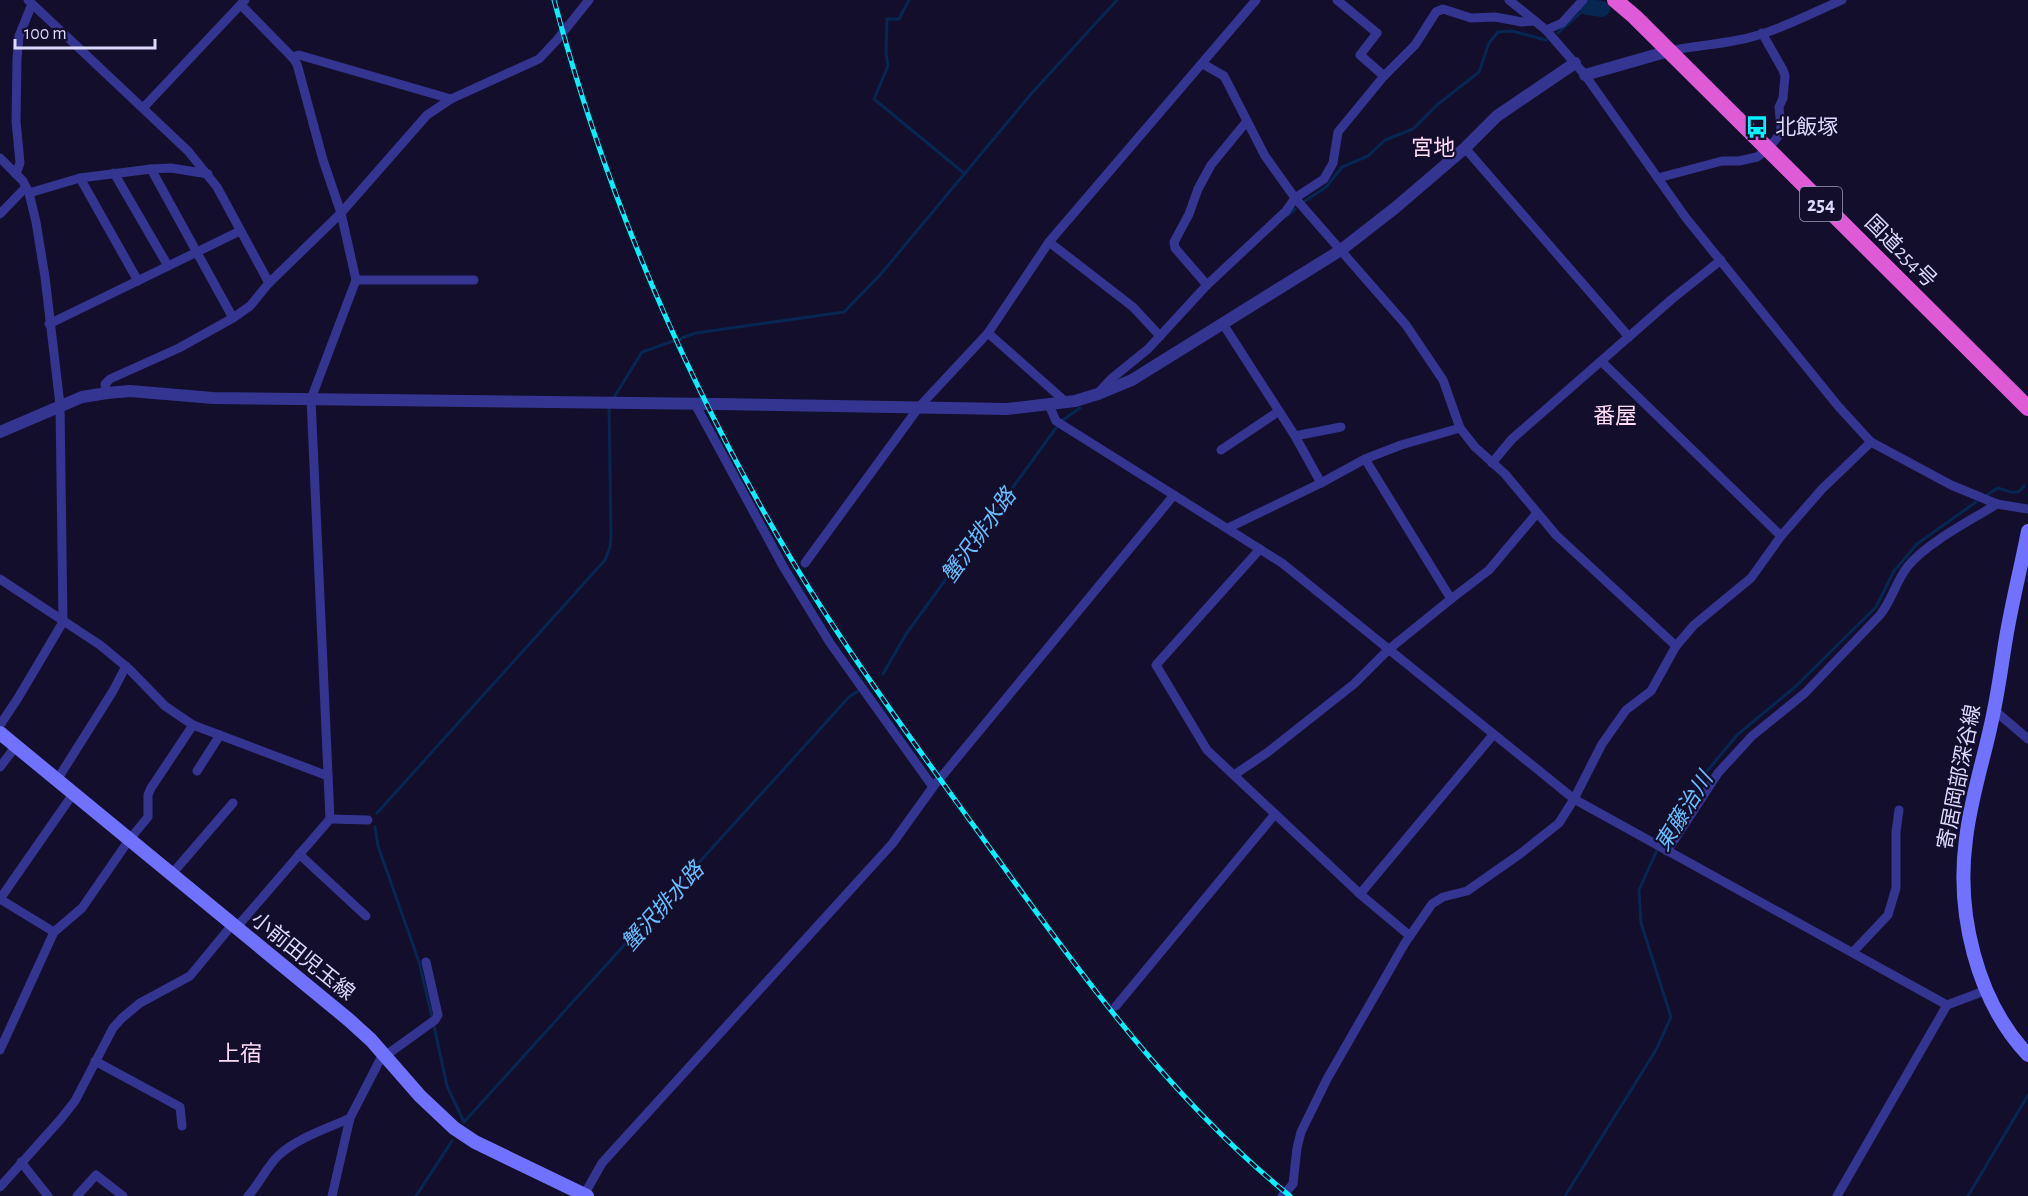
<svg xmlns="http://www.w3.org/2000/svg" width="2028" height="1196" viewBox="0 0 2028 1196" font-family="'Alegreya Sans','Noto Sans JP',sans-serif">
	<style>
		.lines { fill: none; stroke-linecap: round; stroke-linejoin: round }
		.stream { stroke: #072652; stroke-width: 3 }
		.river { stroke: #072652; stroke-width: 16 }
		.minor { stroke: #343590; stroke-width: 9 }
		.tertiary { stroke: #343590; stroke-width: 12 }
		.secondary { stroke: #7072ff; stroke-width: 14 }
		.trunk { stroke: #de5ad6; stroke-width: 16 }
		.rail-casing { stroke: #05f1ff; stroke-width: 5 }
		.rail { stroke: #120e2c; stroke-width: 3; stroke-dasharray: 9; stroke-linecap: butt }
		.labels { text-anchor: middle; stroke-width: 4.5; stroke-linejoin: round; paint-order: stroke }
		.shield { fill: #120e2c; stroke: #9f9cc0; stroke-width: 1.5 }
		.shield-label { font-size: 20px; font-weight: bold; fill: #dcd9ff }
		.poi-label { font-size: 21px; fill: #dcd9ff; stroke: #120e2c; text-anchor: start }
		.street-label { font-size: 21px; fill: #dcd9ff; stroke: #120e2c }
		.neighbourhood-label { font-size: 22px; fill: #ffdbf3; stroke: #120e2c }
		.water-label { font-size: 22px; font-style: italic; fill: #67bfff; stroke: #120e2c }
	</style>
	<rect width="100%" height="100%" fill="#120e2c"/>
	<g class="lines">
		<!-- stream -->
		<g class="stream">
			<polyline points="909,0 899,19 887,19 886,53 888,66 874,99 965,174"/>
			<polyline points="1558,33 1587,7"/>
			<polyline points="1305,201 1326,187 1342,167 1368,156 1385,140 1413,129 1437,105 1479,72 1489,43 1498,32 1512,31 1546,40"/>
			<polyline points="1287,216 1295,209"/>
			<polyline points="613,399 642,352 696,333 844,312 880,275 1031,94 1117,0"/>
			<polyline points="1063,420 1080,408"/>
			<path d="M1988 494 1998 488C2008 491 2017 497 2024 486"/>
			<polyline points="883,674 906,634 1056,428"/>
			<polyline points="377,813 605,560 610,547 611,536 609,407"/>
			<polyline points="375,827 378,846 419,962 432,1017"/>
			<polyline points="434,1026 447,1086 464,1122 849,697 860,690"/>
			<polyline points="416,1196 452,1141"/>
			<polyline points="1565,1196 1656,1050 1671,1017 1641,923 1639,890 1661,841 1703,776 1737,735 1795,687 1876,607 1894,571 1917,544 1976,502"/>
			<polyline points="1968,1196 2028,1095"/>
		</g>
		<!-- river -->
		<polyline class="river" points="1587,7 1602,9"/>
		<!-- minor -->
		<g class="minor">
			<polyline points="28,0 188,151 217,187 269,283"/>
			<polyline points="1337,0 1377,33 1360,55 1384,76"/>
			<polyline points="1509,0 1546,30 1585,75 1686,218 1838,406 1871,442 1951,485 1997,504 2028,509"/>
			<polyline points="1546,30 1562,23 1583,0"/>
			<path d="M1669 51C1692 46 1715 45 1738 40 1772 34 1810 14 1842 0"/>
			<polyline points="292,57 299,55 451,99"/>
			<polyline points="1203,64 1224,76 1265,156 1295,198 1406,325 1443,380 1460,428 1475,447 1505,474 1556,535 1676,646"/>
			<polyline points="143,108 245,0"/>
			<polyline points="1465,148 1629,337"/>
			<polyline points="0,158 23,181 29,193 36,222 45,277 60,405 63,622 18,698 0,725"/>
			<polyline points="151,169 233,318"/>
			<polyline points="114,173 168,266"/>
			<polyline points="16,174 20,163 16,121 17,59 19,36 32,4"/>
			<polyline points="80,178 138,281"/>
			<polyline points="1658,178 1722,161 1739,161 1757,157 1767,150 1780,134 1781,128 1779,107 1783,98 1785,76 1783,70 1762,33"/>
			<polyline points="29,193 80,178 151,169 171,168 208,174"/>
			<polyline points="0,214 26,187"/>
			<polyline points="1049,242 1133,307 1160,336"/>
			<polyline points="356,280 474,280"/>
			<polyline points="1207,285 1175,248 1174,242 1189,214 1198,189 1211,165 1247,121"/>
			<polyline points="49,324 240,231"/>
			<polyline points="1223,324 1295,436 1321,483"/>
			<polyline points="988,333 1067,403"/>
			<polyline points="1602,362 1781,536"/>
			<polyline points="1099,392 1111,379 1148,349 1207,285 1286,211 1295,198 1324,179 1333,163 1338,132 1384,76 1415,45 1436,12 1443,9 1471,18 1495,17 1522,22 1535,21"/>
			<polyline points="107,393 105,384 110,379 179,348 233,318 250,306 269,283 341,213 427,115 451,99 539,59 556,41 589,0"/>
			<polyline points="695,404 784,568 830,643 933,787"/>
			<polyline points="1049,405 1056,421 1282,563 1574,799 1947,1005"/>
			<polyline points="1295,436 1341,427"/>
			<polyline points="1221,450 1279,411"/>
			<polyline points="1492,463 1512,439 1672,299 1721,260"/>
			<polyline points="1228,528 1321,483 1365,459 1401,445 1460,428"/>
			<polyline points="1260,549 1156,665 1207,750 1360,894 1410,936"/>
			<polyline points="805,563 919,407 988,333 1049,242 1256,0"/>
			<polyline points="0,579 100,645 129,669 165,706 193,725 328,776"/>
			<polyline points="1451,599 1489,570 1537,513"/>
			<polyline points="1994,710 2028,739"/>
			<polyline points="0,767 16,746"/>
			<polyline points="197,771 220,735"/>
			<polyline points="1234,775 1268,752 1354,684 1388,650 1451,599 1365,459"/>
			<polyline points="57,780 113,691 126,666"/>
			<polyline points="330,819 368,820"/>
			<path d="M1667 851 1718 773 1752 736 1805 693 1880 615C1892 600 1896 581 1908 566 1928 542 1970 521 1997 504"/>
			<polyline points="299,854 366,916"/>
			<polyline points="171,875 233,803"/>
			<polyline points="1360,894 1493,735"/>
			<polyline points="0,899 73,794"/>
			<polyline points="0,899 54,932"/>
			<polyline points="236,928 330,819 311,399 356,280 341,213 323,160 297,64 292,57 241,5"/>
			<polyline points="1853,952 1888,915 1896,888 1896,832 1899,810"/>
			<polyline points="1116,1006 1275,814"/>
			<polyline points="0,1050 54,932 82,908 129,840 148,817 148,795 151,788 193,725"/>
			<polyline points="385,1056 435,1020 438,1015 426,962"/>
			<polyline points="95,1061 180,1107 182,1126"/>
			<polyline points="21,1162 48,1196"/>
			<polyline points="0,1187 60,1120 75,1101 113,1028 122,1018 140,1003 190,976 232,925"/>
			<polyline points="584,1195 602,1163 892,844 933,787 1174,495"/>
			<polyline points="77,1196 96,1175 123,1196"/>
			<path d="M248 1196C260 1183 267 1166 279 1155 299 1137 327 1129 350 1118"/>
			<polyline points="332,1196 350,1118 383,1054"/>
			<polyline points="1282,1196 1293,1184 1297,1148 1301,1132 1327,1079 1405,943 1432,904 1443,897 1467,891 1520,854 1559,823 1574,799 1602,744 1626,710 1651,691 1676,646 1694,625 1751,578 1781,536 1822,489 1871,442"/>
			<polyline points="1837,1196 1947,1005 1987,990"/>
		</g>
		<!-- tertiary -->
		<g class="tertiary">
			<polyline points="1585,75 1669,51"/>
			<polyline points="0,432 82,397 107,393 130,391 213,398 717,404 1007,409 1075,401 1098,394 1132,380 1341,250 1395,208 1465,148 1497,116 1575,63"/>
		</g>
		<!-- secondary -->
		<g class="secondary">
			<path d="M2028 531C2021 567 2012 602 2006 638 2002 662 1999 686 1994 710 1986 753 1971 795 1966 839 1956 912 1976 1000 2028 1055"/>
			<polyline points="0,733 349,1020 371,1040 420,1096 454,1128 475,1142 587,1196"/>
		</g>
		<!-- trunk -->
		<polyline class="trunk" points="1615,0 1635,17 2028,408"/>
		<!-- rail casing -->
		<g class="rail-casing">
			<path id="rail" d="M554 0C606 195 687 384 790 557 851 659 923 755 992 851 1081 974 1171 1100 1290 1196"/>
		</g>
		<!-- rail -->
		<use href="#rail" class="rail"/>
	</g>
	<!-- icons -->
	<defs>
		<g id="bus-bare" transform="scale(1.8)"><path d="M-5-6H5V4H4V6H2V4H-2V6H-4V4H-5ZM-3.5-4V0h7V-4ZM-3.5 1.2v1.5H-2V1.2ZM2 1.2v1.5H3.5V1.2Z" fill="#05f1ff" stroke="#120e2c" stroke-width="2.5" paint-order="stroke"/></g>
	</defs>
	<g fill-rule="evenodd">
		<use href="#bus-bare" x="1757" y="127"/>
	</g>
	<g class="labels">
		<!-- shield labels -->
		<rect class="shield" x="1800" y="187" width="42" height="34" rx="4.5"/>
		<g class="shield-label">
			<text x="1821" y="211">254</text>
		</g>
		<!-- poi labels -->
		<g class="poi-label">
			<text x="1775" y="134">北飯塚</text>
		</g>
		<!-- street labels -->
		<g class="street-label">
			<text transform="translate(1901 251) rotate(45)" y="7">国道254号</text>
			<text transform="translate(1959 777) rotate(-79)" y="7">寄居岡部深谷線</text>
			<text transform="translate(303 956) rotate(39)" y="7">小前田児玉線</text>
		</g>
		<!-- neighbourhood labels -->
		<g class="neighbourhood-label">
			<text x="1433" y="155">宮地</text>
			<text x="1615" y="423">番屋</text>
			<text x="240" y="1061">上宿</text>
		</g>
		<!-- water labels -->
		<g class="water-label">
			<text transform="translate(978 535) rotate(-54)" y="8">蟹沢排水路</text>
			<text transform="translate(1683 811) rotate(-58)" y="8">東藤治川</text>
			<text transform="translate(662 906) rotate(-48)" y="8">蟹沢排水路</text>
		</g>
	</g>
	<!-- scale -->
	<path d="M15 39v9h140v-9" fill="none" stroke="#dcd9ff" stroke-width="3"/>
	<text x="24" y="39" font-size="18" fill="#dcd9ff" stroke="#120e2c" stroke-width="4.5" paint-order="stroke">100 m</text>
</svg>
